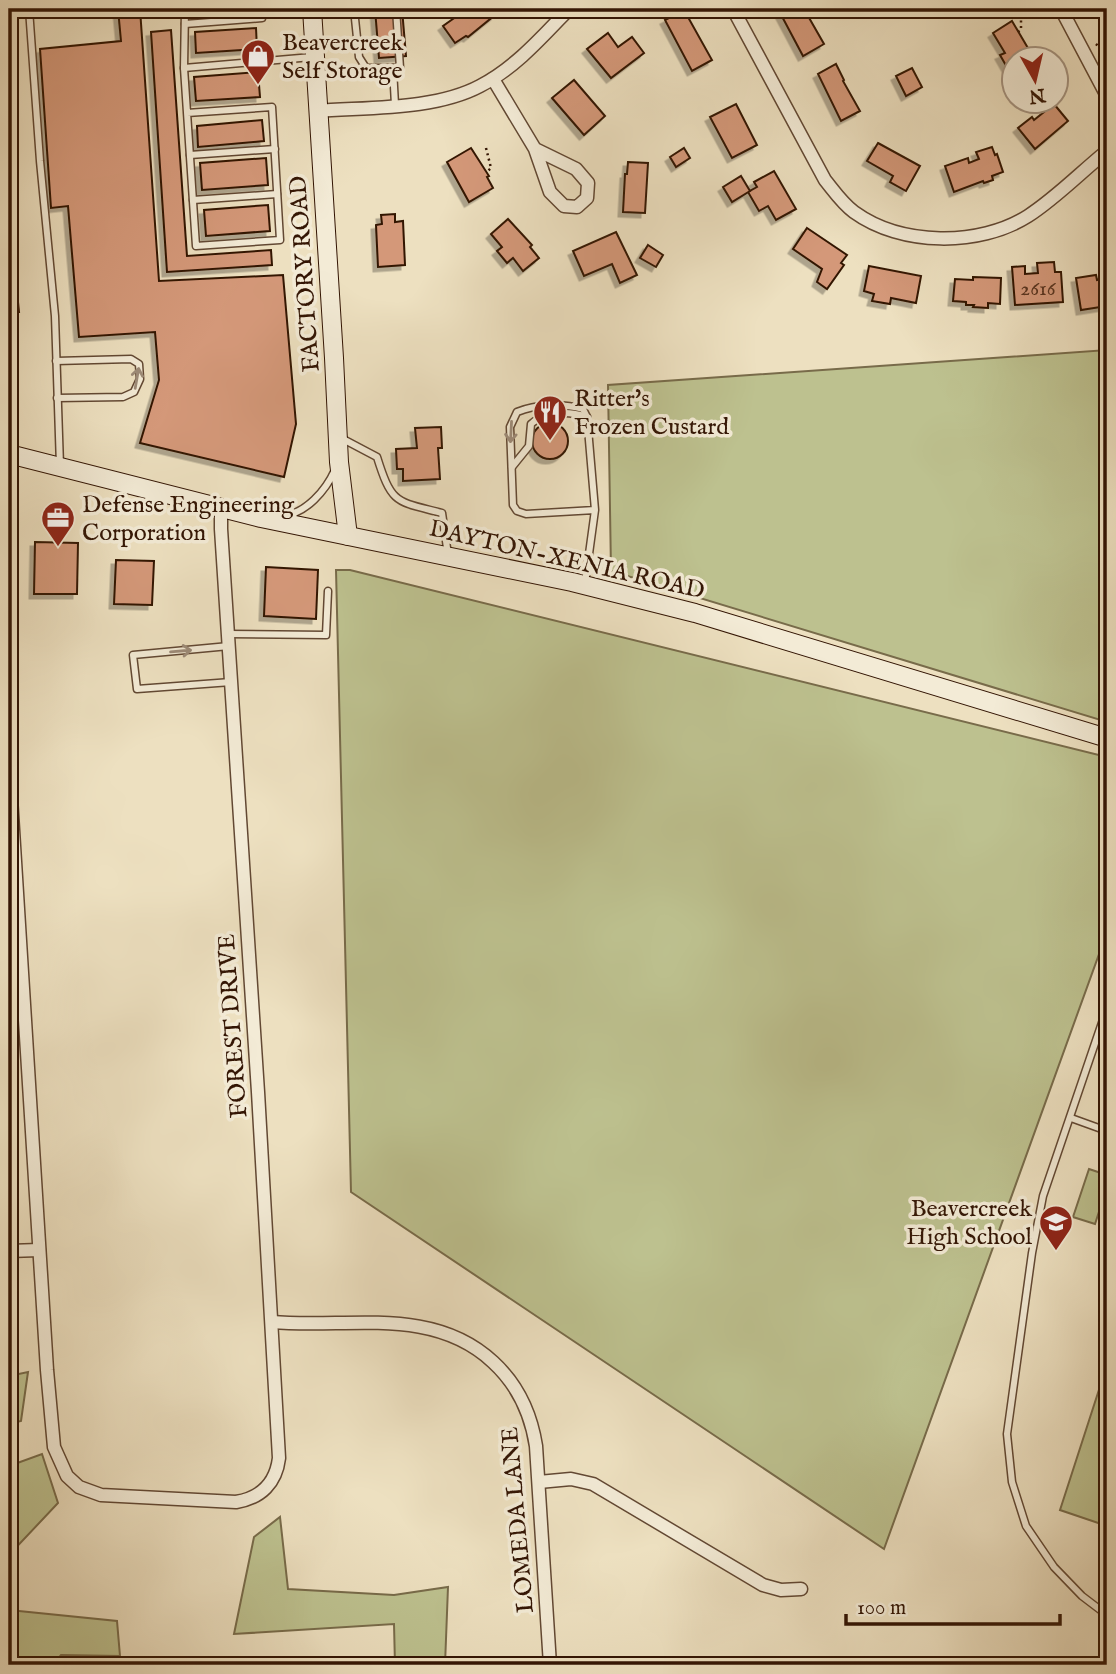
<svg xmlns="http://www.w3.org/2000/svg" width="1116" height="1674" viewBox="0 0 1116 1674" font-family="'IM FELL English',serif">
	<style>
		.green { fill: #bdc18f; stroke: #786b4a; stroke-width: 2 }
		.building { fill: #d49879; stroke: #331504; stroke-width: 2; filter: url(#shadow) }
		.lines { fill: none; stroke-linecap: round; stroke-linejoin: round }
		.lane-casing { stroke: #624833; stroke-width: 9 }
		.street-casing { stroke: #624833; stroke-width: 15 }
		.secondary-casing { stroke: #331504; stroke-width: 20 }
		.path { stroke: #331504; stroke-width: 2.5; stroke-dasharray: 2 3.5; stroke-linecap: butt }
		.lane { stroke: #f3ebd6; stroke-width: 6 }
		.street { stroke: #f3ebd6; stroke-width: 12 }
		.secondary { stroke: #f3ebd6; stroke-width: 18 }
		.oneway { stroke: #9d8b78 }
		.labels { text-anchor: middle; stroke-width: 7; stroke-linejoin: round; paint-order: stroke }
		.number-label { font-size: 21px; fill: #5b3621 }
		.poi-label { font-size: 24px; fill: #331504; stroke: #f3ebd6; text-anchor: start }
		.street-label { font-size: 24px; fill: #331504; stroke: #f3ebd6 }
	</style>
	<defs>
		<filter id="shadow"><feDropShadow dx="-4.5" dy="4.5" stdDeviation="0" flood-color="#0004"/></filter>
	</defs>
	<rect width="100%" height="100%" fill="#ede0c0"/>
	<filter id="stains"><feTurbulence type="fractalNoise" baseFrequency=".00286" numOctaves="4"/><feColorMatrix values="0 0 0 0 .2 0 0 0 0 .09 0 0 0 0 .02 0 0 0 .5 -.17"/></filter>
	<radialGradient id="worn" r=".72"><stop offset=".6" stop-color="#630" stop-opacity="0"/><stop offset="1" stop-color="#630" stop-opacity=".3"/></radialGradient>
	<!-- green -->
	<g class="green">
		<polygon points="1107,350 1107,722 611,571 608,385"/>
		<polygon points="336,570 350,570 1107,757 1107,932 884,1549 351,1192"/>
		<polygon points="1089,1169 1107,1175 1107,1187 1095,1224 1073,1217"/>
		<polygon points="1107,1365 1107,1526 1060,1510"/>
		<polygon points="28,1372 21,1421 9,1424 9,1376"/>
		<polygon points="42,1454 58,1503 9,1555 9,1466"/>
		<polygon points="280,1517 288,1589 394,1595 448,1587 445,1665 395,1665 394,1624 234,1634 254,1537"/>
		<polygon points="9,1610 117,1621 120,1656 61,1655 53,1665 17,1665 9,1657"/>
	</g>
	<!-- building -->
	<g class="building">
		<polygon points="118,9 140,9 159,281 283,275 296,424 284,477 140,443 159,380 155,332 79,337 68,206 51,208 40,49 121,41"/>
		<polygon points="196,9 255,9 196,13"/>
		<polygon points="375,9 402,9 406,56 379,58"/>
		<polygon points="467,9 490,9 495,15 468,37 466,36 455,43 443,26"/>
		<polygon points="778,9 804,9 824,44 803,56"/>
		<polygon points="684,10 712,60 692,71 665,20"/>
		<polygon points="1012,21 1035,60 1014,60 1014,74 1012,76 1000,55 1005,53 993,33"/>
		<polygon points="256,28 257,49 196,53 195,32"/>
		<polygon points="171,30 187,256 271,250 272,265 167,272 151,32"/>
		<polygon points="608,33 618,47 632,37 644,53 611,78 587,49"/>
		<polygon points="836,64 844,80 843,81 860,111 841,121 818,74"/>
		<polygon points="912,68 922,87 906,96 896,76"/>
		<polygon points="258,72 260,97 196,101 194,77"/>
		<polygon points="574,80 605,116 584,135 552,98"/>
		<polygon points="736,104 757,145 732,158 710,117"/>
		<polygon points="1054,104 1068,121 1035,149 1018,128 1032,117 1034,120"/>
		<polygon points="262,120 264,141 198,147 197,126"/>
		<polygon points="878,143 920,166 906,191 890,182 893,176 867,161"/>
		<polygon points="992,147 995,155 997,154 1003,172 992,176 993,180 984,183 983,181 954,192 945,166 968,158 969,163 979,159 976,152"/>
		<polygon points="471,148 489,176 487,177 493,188 469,202 447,162"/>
		<polygon points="684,148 690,158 676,167 670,157"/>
		<polygon points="266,158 268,185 202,190 200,163"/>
		<polygon points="628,162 648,163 645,213 623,212 625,174 627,174"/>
		<polygon points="774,171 796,209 776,220 768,206 759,211 748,192 757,187 754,182"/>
		<polygon points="741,176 750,191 732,202 723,187"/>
		<polygon points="268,205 270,231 206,236 204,210"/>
		<polygon points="395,214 395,222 403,221 405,265 378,267 376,225 382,224 381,215"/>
		<polygon points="508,219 532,245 530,247 539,258 523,271 513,258 507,263 497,251 502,247 491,234"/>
		<polygon points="807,228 847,255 841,263 844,265 827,289 817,282 822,269 793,249"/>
		<polygon points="616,232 637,275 620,283 612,264 584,276 573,251"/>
		<polygon points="648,245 663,255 656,267 640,258"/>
		<polygon points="1054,262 1055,272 1061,272 1063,302 1015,305 1012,267 1025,266 1025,274 1038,273 1037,263"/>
		<polygon points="869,266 921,276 916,303 891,298 890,304 872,301 874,294 864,291"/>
		<polygon points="1096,275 1097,280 1107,278 1107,306 1081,310 1076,278"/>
		<polygon points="973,277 1001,278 1000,304 988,303 988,308 973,307 974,305 966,305 966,302 953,301 955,279 973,280"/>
		<polygon points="17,292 19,312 9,312 9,293"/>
		<circle cx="550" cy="441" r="18"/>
		<polygon points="441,427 442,448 438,448 440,479 403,481 403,469 397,469 396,449 417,448 415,428"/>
		<polygon points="35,542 78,543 77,594 34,594"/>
		<polygon points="116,560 154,561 152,605 114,604"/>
		<polygon points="266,567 318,570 316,619 264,616"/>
	</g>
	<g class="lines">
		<!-- lane casing -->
		<g class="lane-casing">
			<g id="lane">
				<polyline points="29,9 40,161 55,316 60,466"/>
				<polyline points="185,9 184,68 196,246 280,240 272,107 187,113"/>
				<polyline points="354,9 359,57 366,68 393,68 395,105"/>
				<polyline points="185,24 262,18 262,9"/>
				<polyline points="184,68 312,57"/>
				<polyline points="393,68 400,68 396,9"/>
				<polyline points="190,155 275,149"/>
				<polyline points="193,200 277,194"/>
				<polyline points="56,361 131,359 139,364 140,379 134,392 123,397 57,398"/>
				<path d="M341 438 377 457C392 505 396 501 442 513L448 555"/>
				<path d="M512 467 529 446 531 424C544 411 569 411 587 417"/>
				<path d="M282 516C306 514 326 490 335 470"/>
				<path d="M585 583 595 510 587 417 583 409C563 403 536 404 517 412L510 427 513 505 517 511 526 514 595 510"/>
				<polyline points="228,634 326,635 328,591"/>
				<polyline points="229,646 133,655 137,689 231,682"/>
				<polyline points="1107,1008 1043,1196 1032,1253 1007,1434 1012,1482 1026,1526 1054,1567 1082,1596 1107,1615"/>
				<polyline points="1071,1118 1107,1131"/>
			</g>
		</g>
		<!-- street casing -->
		<g class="street-casing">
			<g id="street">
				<path d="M733 9 825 180C834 191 842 203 854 212 901 246 979 247 1028 216 1056 198 1081 172 1107 151"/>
				<polyline points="1061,9 1107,96"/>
				<polyline points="493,79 535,149 550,192 564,206 577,207 587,198 588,183 576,169 535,149"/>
				<path d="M317 111C368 107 435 110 480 86 515 68 542 37 569 9"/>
				<polyline points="9,485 11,455"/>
				<path d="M9 766 47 1370 54 1447 67 1476 79 1487 101 1495 236 1502C261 1498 276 1483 279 1458L258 1092 221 529V509"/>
				<polyline points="9,1251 39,1250"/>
				<path d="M272 1322C347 1329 432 1305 493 1362 517 1384 531 1414 536 1446L550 1665"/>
				<polyline points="539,1482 571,1479 593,1484 763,1585 781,1590 801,1589"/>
			</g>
		</g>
		<!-- secondary casing -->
		<g class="secondary-casing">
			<g id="secondary">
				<polyline points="312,9 334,358 339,462 348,536"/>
				<polyline points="9,454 261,518 572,582 695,613 1107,738"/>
			</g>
		</g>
		<!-- path -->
		<g class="path">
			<polyline points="1018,32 1021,30 1021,9"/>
			<polyline points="1096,44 1100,48 1107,51"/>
			<polyline points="486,148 491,168 487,172"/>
		</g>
		<!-- lane -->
		<use href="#lane" class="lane"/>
		<!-- street -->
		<use href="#street" class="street"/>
		<!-- secondary -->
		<use href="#secondary" class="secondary"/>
	</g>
	<!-- one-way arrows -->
	<defs><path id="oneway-shaft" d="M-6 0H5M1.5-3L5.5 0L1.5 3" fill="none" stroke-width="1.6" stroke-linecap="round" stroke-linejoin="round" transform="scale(1.75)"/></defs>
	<g class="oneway">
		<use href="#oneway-shaft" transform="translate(137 378) rotate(-80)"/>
		<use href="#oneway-shaft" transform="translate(511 432) rotate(93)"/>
		<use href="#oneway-shaft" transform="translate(181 651) rotate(-5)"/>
	</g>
	<!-- icons -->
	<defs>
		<g id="shop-pin" transform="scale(1.75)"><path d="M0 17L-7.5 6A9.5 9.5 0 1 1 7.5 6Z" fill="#8f2418" stroke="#f3ebd6"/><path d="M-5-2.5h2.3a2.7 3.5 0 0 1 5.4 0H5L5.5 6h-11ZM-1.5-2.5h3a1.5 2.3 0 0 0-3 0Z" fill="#fff"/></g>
		<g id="restaurant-pin" transform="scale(1.75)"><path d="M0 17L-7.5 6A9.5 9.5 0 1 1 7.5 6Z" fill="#8f2418" stroke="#f3ebd6"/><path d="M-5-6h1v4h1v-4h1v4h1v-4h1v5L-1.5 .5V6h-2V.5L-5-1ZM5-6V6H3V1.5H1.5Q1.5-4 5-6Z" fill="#fff"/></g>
		<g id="office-pin" transform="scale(1.75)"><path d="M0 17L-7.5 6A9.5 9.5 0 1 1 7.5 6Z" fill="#8f2418" stroke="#f3ebd6"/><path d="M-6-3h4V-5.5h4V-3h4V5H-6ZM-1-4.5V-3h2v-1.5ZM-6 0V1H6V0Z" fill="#fff"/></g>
		<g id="school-pin" transform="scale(1.75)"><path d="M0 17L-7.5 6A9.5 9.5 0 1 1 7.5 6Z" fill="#8f2418" stroke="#f3ebd6"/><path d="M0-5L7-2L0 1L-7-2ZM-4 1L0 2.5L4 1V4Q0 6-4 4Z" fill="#fff"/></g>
	</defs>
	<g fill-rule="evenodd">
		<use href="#shop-pin" x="258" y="56"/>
		<use href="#restaurant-pin" x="550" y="412"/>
		<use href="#office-pin" x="58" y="518"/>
		<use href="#school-pin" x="1056" y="1222"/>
	</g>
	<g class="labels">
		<!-- number labels -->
		<g class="number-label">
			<text x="1038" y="295">2616</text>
		</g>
		<!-- poi labels -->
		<g class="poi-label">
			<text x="282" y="50">Beavercreek<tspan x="282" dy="28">Self Storage</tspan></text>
			<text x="574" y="406">Ritter's<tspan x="574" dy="28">Frozen Custard</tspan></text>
			<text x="82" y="512">Defense Engineering<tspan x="82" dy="28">Corporation</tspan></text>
			<text x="1032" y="1216" text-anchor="end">Beavercreek<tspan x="1032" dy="28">High School</tspan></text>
		</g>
		<!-- street labels -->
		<g class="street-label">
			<text transform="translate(304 274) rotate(-94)" y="8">FACTORY ROAD</text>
			<text transform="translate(567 559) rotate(13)" y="8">DAYTON-XENIA ROAD</text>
			<text transform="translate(232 1026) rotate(-94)" y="8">FOREST DRIVE</text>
			<text transform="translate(517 1520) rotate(-95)" y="8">LOMEDA LANE</text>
		</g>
	</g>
	<!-- margin -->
	<rect width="1116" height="1674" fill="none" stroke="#ede0c0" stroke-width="35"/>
	<rect x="10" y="10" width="1095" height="1653" fill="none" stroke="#331504" stroke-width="3.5"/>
	<rect x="18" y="18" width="1081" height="1639" fill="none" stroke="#331504" stroke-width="2"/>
	<!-- north arrow -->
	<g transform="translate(1035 80) rotate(172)"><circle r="33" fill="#f3ebd6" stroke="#a69582" stroke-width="2"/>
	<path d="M0-5L12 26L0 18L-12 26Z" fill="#8f2418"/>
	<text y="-10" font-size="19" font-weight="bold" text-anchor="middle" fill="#331504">N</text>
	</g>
	<!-- scale -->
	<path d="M846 1614v10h214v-10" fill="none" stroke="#331504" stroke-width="3.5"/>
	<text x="857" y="1614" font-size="21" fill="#331504" stroke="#f3ebd6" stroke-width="5" paint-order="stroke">100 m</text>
	<rect width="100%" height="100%" filter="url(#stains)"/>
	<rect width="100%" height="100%" fill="url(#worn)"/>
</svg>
